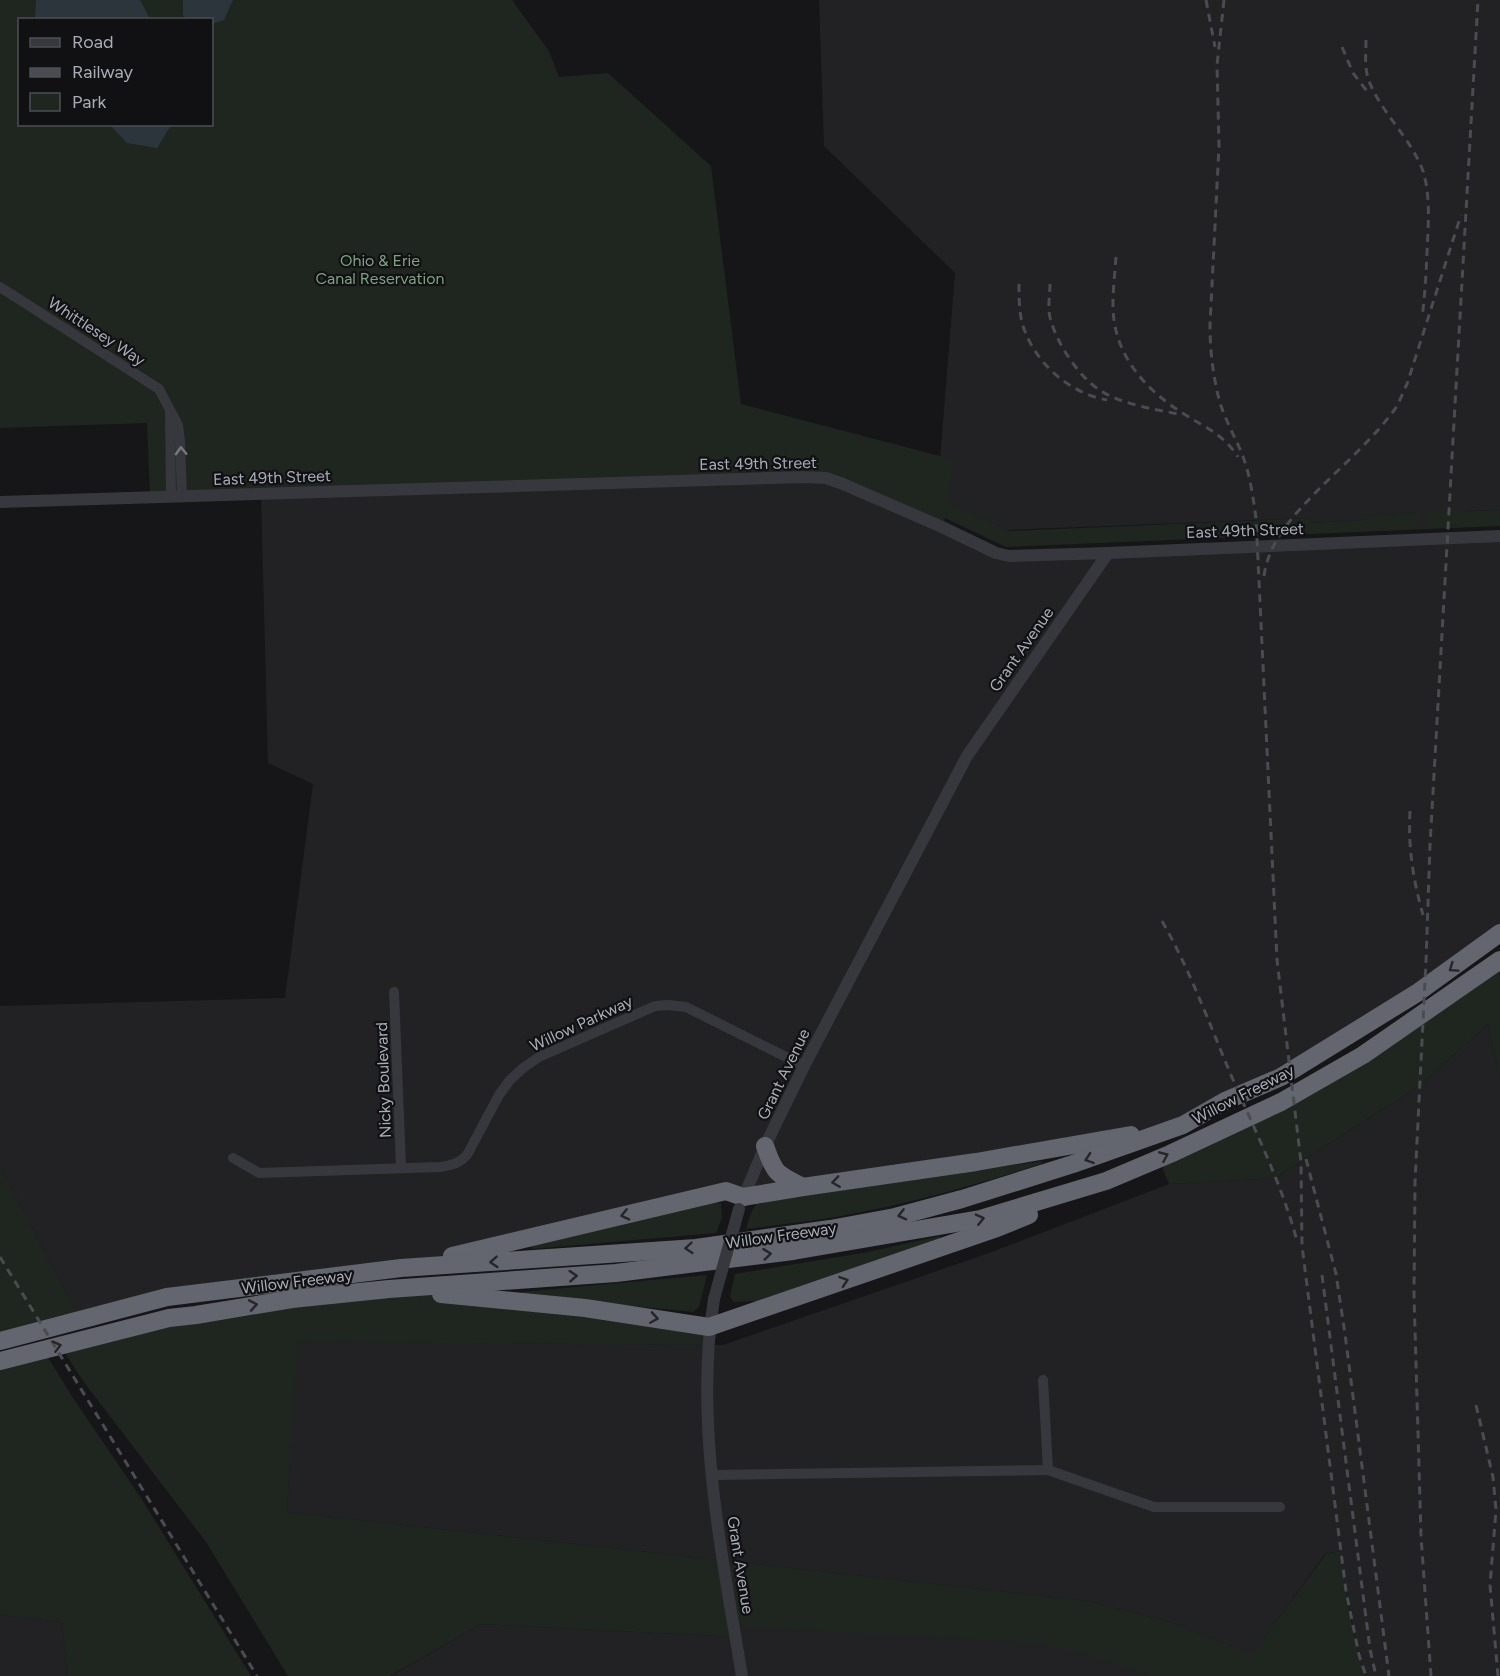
<svg xmlns="http://www.w3.org/2000/svg" width="1500" height="1676" viewBox="0 0 1500 1676" font-family="Figtree,sans-serif">
	<style>
		.built { fill: #222225 }
		.green { fill: #1e261f; fill-rule: evenodd }
		.water { fill: #2c353c }
		.lines { fill: none; stroke-linecap: round; stroke-linejoin: round }
		.minor { stroke: #37383d; stroke-width: 10 }
		.tertiary { stroke: #37383d; stroke-width: 12 }
		.motorway { stroke: #63666e; stroke-width: 18 }
		.rail { stroke: #4a4c52; stroke-width: 3; stroke-dasharray: 8 6; stroke-linecap: butt }
		.tertiary-bridge { stroke: #37383d; stroke-width: 12 }
		.oneway { stroke: #757881 }
		.oneway2 { stroke: #26262a }
		.labels { text-anchor: middle; stroke-width: 4.5; stroke-linejoin: round; paint-order: stroke }
		.park-label { font-size: 16px; fill: #7fa381; stroke: #111113 }
		.street-label { font-size: 16px; fill: #a8adb8; stroke: #111113 }
	</style>
	<rect width="100%" height="100%" fill="#161618"/>
	<!-- built -->
	<g class="built">
		<polygon points="819,0 1500,0 1500,510 1467,511 1466,524 1426,527 1416,527 1417,513 1364,516 1364,520 1311,523 1310,518 1006,530 937,497 955,273 824,146"/>
		<polygon points="826,478 996,553 1500,536 1500,933 1480,948 1183,1125 726,1191 401,1268 81,1320 0,1167 0,1006 285,998 313,784 268,763 261,494"/>
		<polygon points="1488,1024 1500,1079 1500,1676 1366,1676 1359,1655 1346,1591 1340,1551 1325,1554 1252,1655 1170,1622 1088,1601 287,1512 296,1341 723,1345 989,1253 1169,1184 1275,1178 1419,1086"/>
		<polygon points="730,1604 1055,1624 1209,1676 391,1676 481,1624 735,1637"/>
		<polygon points="0,1615 62,1622 67,1676 0,1676"/>
	</g>
	<!-- green -->
	<g class="green">
		<path d="M0 0H512L549 51 559 77 608 73 711 166 741 404 940 456 953 458 949 502 1009 531 1310 518 1311 523 1364 520V516L1417 513V527H1426L1427 513 1500 510V526L1006 547 945 518 942 527 826 478 150 498 147 423 0 428ZM20 20H212V124H20Z"/>
		<polygon points="1500,960 1500,1079 1488,1024 1419,1086 1275,1178 1169,1184 1159,1159 1281,1102"/>
		<path d="M1043 1161 1041 1164C966 1188 888 1210 809 1221 788 1224 767 1226 746 1229 749 1218 752 1208 760 1199Z"/>
		<polygon points="0,1167 81,1320 0,1341"/>
		<polygon points="715,1201 721,1204 722,1218 716,1233 532,1249 531,1244"/>
		<polygon points="940,1236 941,1240 760,1301 733,1302 730,1296 735,1274 868,1252"/>
		<polygon points="707,1275 699,1307 693,1312 522,1295 521,1292"/>
		<path d="M389 1289 709 1327V1345L297 1342 287 1512 1088 1601 1170 1622 1252 1654 1326 1554 1341 1551C1346 1593 1352 1636 1366 1676H1149L1090 1655 1027 1642 735 1626 736 1637 481 1624 390 1676H288L206 1542 83 1381 60 1345Z"/>
		<polygon points="44,1351 71,1395 141,1498 251,1676 67,1676 62,1622 0,1615 0,1361"/>
	</g>
	<!-- water -->
	<g class="water">
		<polygon points="36,0 140,0 150,19 35,19"/>
		<polygon points="183,0 233,0 224,20 212,24 212,20 186,19 183,15"/>
		<polygon points="170,125 170,127 157,148 127,143 110,125"/>
	</g>
	<g class="lines">
		<!-- minor -->
		<g class="minor">
			<polyline points="0,287 159,389 178,425 180,441 182,497"/>
			<polyline points="170,411 171,497"/>
			<polyline points="394,992 401,1167"/>
			<path d="M233 1158 259 1173 440 1167C451 1166 460 1163 467 1155L499 1095 510 1080 523 1068 539 1057 655 1006 668 1005 686 1007 804 1066"/>
			<polyline points="1043,1380 1048,1470 1154,1507 1280,1507"/>
			<polyline points="712,1475 1048,1470"/>
		</g>
		<!-- tertiary -->
		<g class="tertiary">
			<polyline points="0,502 804,477 826,478 843,484 942,527 996,553 1009,556 1108,553 1500,536"/>
			<polyline points="742,1201 765,1146 804,1066 967,756 1108,553"/>
			<path d="M714 1299C694 1421 722 1555 742 1676"/>
		</g>
		<!-- motorway -->
		<g class="motorway">
			<path d="M765 1146C775 1175 777 1174 803 1187"/>
			<polyline points="452,1256 726,1191 743,1197 803,1187 976,1162 1131,1135"/>
			<polyline points="441,1294 585,1308 709,1327 997,1228 1029,1215"/>
			<polyline points="0,1341 167,1297 401,1268 696,1248 830,1229 895,1217 962,1199 1073,1164 1183,1125 1225,1101 1281,1077 1417,993 1500,933"/>
			<polyline points="0,1361 169,1318 196,1315 292,1299 389,1289 616,1273 793,1251 980,1219 1106,1181 1170,1154 1281,1102 1363,1055 1500,960"/>
		</g>
		<!-- rail -->
		<g class="rail">
			<polyline points="1206,0 1215,47"/>
			<path d="M1224 0 1217 65 1219 146 1210 325C1210 351 1213 377 1220 403 1226 421 1235 437 1242 454 1250 474 1253 497 1256 518L1277 960 1301 1162 1302 1246 1346 1591 1359 1655 1366 1676"/>
			<path d="M1366 40C1366 54 1364 68 1369 81 1382 114 1411 138 1423 171 1431 197 1428 226 1427 253 1426 274 1425 296 1422 317"/>
			<polyline points="1342,47 1353,73 1370,95"/>
			<path d="M1116 257C1115 272 1113 288 1113 303 1112 353 1144 389 1184 414 1206 428 1223 434 1238 457"/>
			<path d="M1019 284C1019 298 1019 313 1023 326 1035 363 1069 393 1107 400"/>
			<path d="M1050 284C1050 295 1047 311 1051 321 1058 345 1078 375 1098 389 1119 404 1154 409 1178 414"/>
			<path d="M1264 576C1269 540 1294 515 1318 490 1344 464 1373 439 1395 409 1400 401 1403 392 1407 384L1461 215"/>
			<path d="M1410 811C1408 848 1413 879 1423 915"/>
			<path d="M1162 921C1190 970 1209 1023 1231 1075 1254 1129 1282 1184 1297 1241"/>
			<polyline points="1306,1159 1336,1274 1345,1334 1389,1676"/>
			<polyline points="0,1257 257,1676"/>
			<polyline points="1322,1275 1370,1649 1376,1676"/>
			<polyline points="1476,1405 1493,1477 1496,1510 1490,1585 1498,1676"/>
			<polyline points="1431,1676 1421,1536 1414,1295 1415,1182 1426,961 1430,845 1478,0"/>
		</g>
		<!-- tertiary-bridge -->
		<polyline class="tertiary-bridge" points="714,1299 739,1209"/>
	</g>
	<!-- one-way arrows -->
	<defs><path id="oneway-chevron" d="M-2-3.5L2.5 0L-2 3.5" fill="none" stroke-width="1.6" stroke-linecap="round" stroke-linejoin="round" transform="scale(1.5)"/></defs>
	<use class="oneway" href="#oneway-chevron" transform="translate(181 451) rotate(-92)"/>
	<g class="oneway2">
		<use href="#oneway-chevron" transform="translate(1453 968) rotate(145)"/>
		<use href="#oneway-chevron" transform="translate(1164 1156) rotate(-23)"/>
		<use href="#oneway-chevron" transform="translate(1089 1159) rotate(161)"/>
		<use href="#oneway-chevron" transform="translate(836 1182) rotate(172)"/>
		<use href="#oneway-chevron" transform="translate(625 1215) rotate(167)"/>
		<use href="#oneway-chevron" transform="translate(902 1215) rotate(166)"/>
		<use href="#oneway-chevron" transform="translate(980 1219) rotate(-13)"/>
		<use href="#oneway-chevron" transform="translate(689 1248) rotate(175)"/>
		<use href="#oneway-chevron" transform="translate(767 1254) rotate(-7)"/>
		<use href="#oneway-chevron" transform="translate(494 1262) rotate(176)"/>
		<use href="#oneway-chevron" transform="translate(573 1276) rotate(-4)"/>
		<use href="#oneway-chevron" transform="translate(844 1281) rotate(-19)"/>
		<use href="#oneway-chevron" transform="translate(253 1305) rotate(-10)"/>
		<use href="#oneway-chevron" transform="translate(654 1318) rotate(9)"/>
		<use href="#oneway-chevron" transform="translate(57 1346) rotate(-14)"/>
	</g>
	<g class="labels">
		<!-- park labels -->
		<g class="park-label">
			<text x="380" y="266">Ohio &amp; Erie<tspan x="380" dy="18">Canal Reservation</tspan></text>
		</g>
		<!-- street labels -->
		<g class="street-label">
			<text transform="translate(97 331) rotate(33)" y="6">Whittlesey Way</text>
			<text transform="translate(758 463) rotate(-1)" y="6">East 49th Street</text>
			<text transform="translate(272 477) rotate(-2)" y="6">East 49th Street</text>
			<text transform="translate(1245 530) rotate(-2)" y="6">East 49th Street</text>
			<text transform="translate(1021 649) rotate(-55)" y="6">Grant Avenue</text>
			<text transform="translate(581 1023) rotate(-25)" y="6">Willow Parkway</text>
			<text transform="translate(783 1074) rotate(-64)" y="6">Grant Avenue</text>
			<text transform="translate(383 1080) rotate(-92)" y="6">Nicky Boulevard</text>
			<text transform="translate(1243 1094) rotate(-27)" y="6">Willow Freeway</text>
			<text transform="translate(781 1235) rotate(-8)" y="6">Willow Freeway</text>
			<text transform="translate(297 1281) rotate(-7)" y="6">Willow Freeway</text>
			<text transform="translate(741 1565) rotate(81)" y="6">Grant Avenue</text>
		</g>
	</g>
	<!-- legend -->
	<rect x="18" y="18" width="195" height="108" fill="#111113" stroke="#4d4f55" stroke-width="1.5"/>
	<rect x="30" y="38" width="30" height="9" fill="#37383d" stroke="#4d4f55" stroke-width="1.5"/>
	<text x="72" y="48" font-size="18" fill="#a8adb8">Road</text>
	<rect x="30" y="68" width="30" height="9" fill="#4a4c52" stroke="#4d4f55" stroke-width="1.5"/>
	<text x="72" y="78" font-size="18" fill="#a8adb8">Railway</text>
	<rect x="30" y="93" width="30" height="18" fill="#1e261f" stroke="#4d4f55" stroke-width="1.5"/>
	<text x="72" y="108" font-size="18" fill="#a8adb8">Park</text>
</svg>
